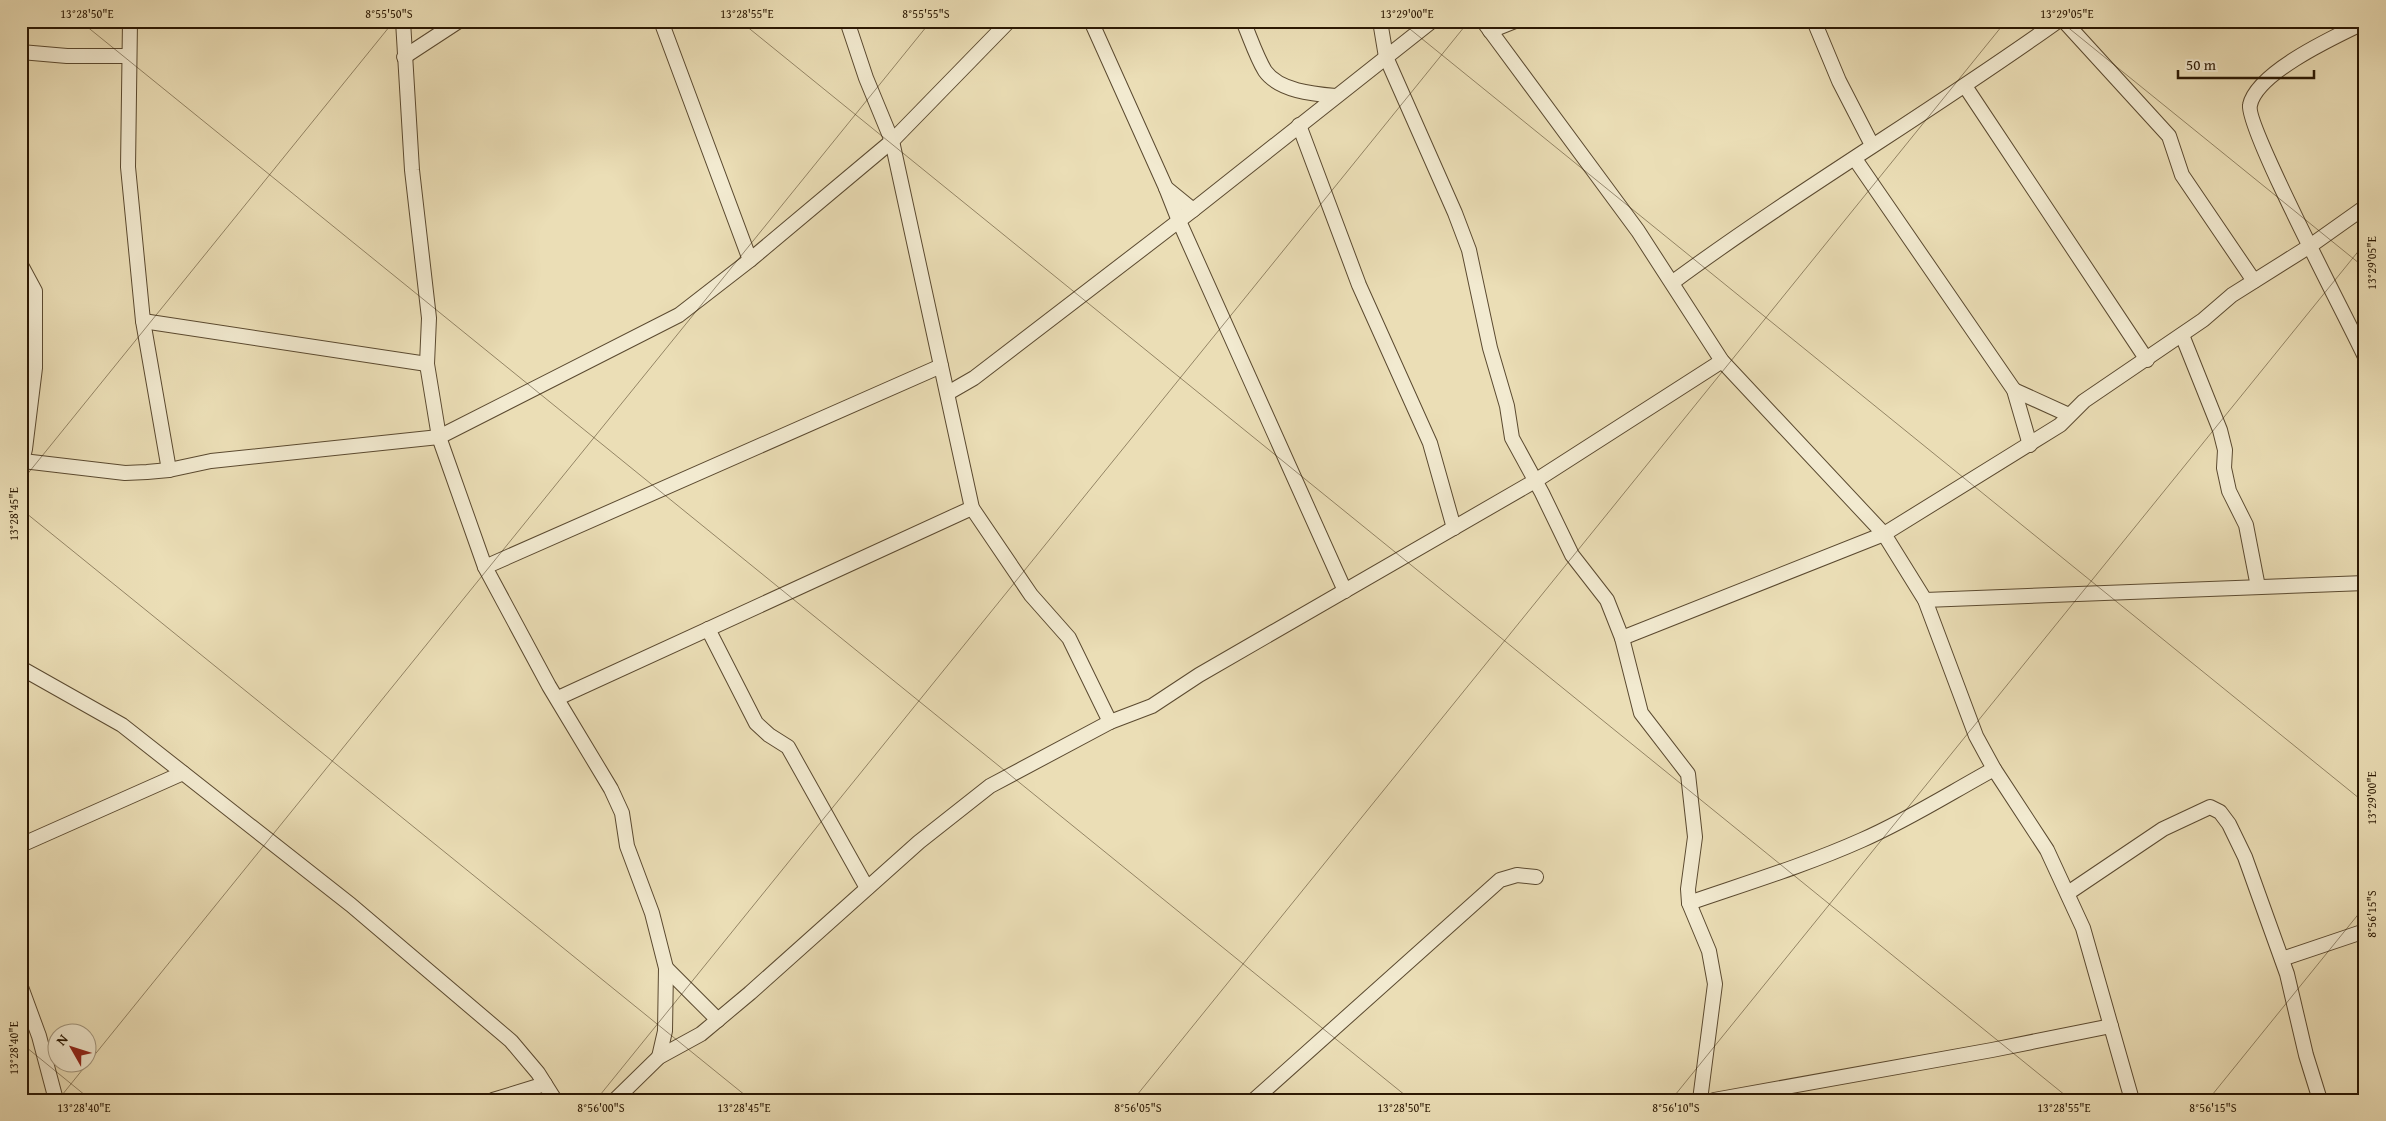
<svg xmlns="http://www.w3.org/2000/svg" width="2386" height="1121" viewBox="0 0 2386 1121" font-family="'Gentium Book Plus',serif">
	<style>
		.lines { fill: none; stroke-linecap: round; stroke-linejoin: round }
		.street-casing { stroke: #5b4a30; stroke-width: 16 }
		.street { stroke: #f2ead0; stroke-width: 14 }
		.ticks { fill: none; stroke: #2b1803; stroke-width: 1; stroke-opacity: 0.45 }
		.neatline { fill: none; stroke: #2b1803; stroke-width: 2 }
		.ticks-label { font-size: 12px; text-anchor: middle; fill: #2b1803 }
	</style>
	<rect width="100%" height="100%" fill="#ebdeb6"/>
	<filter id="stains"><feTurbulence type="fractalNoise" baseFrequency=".004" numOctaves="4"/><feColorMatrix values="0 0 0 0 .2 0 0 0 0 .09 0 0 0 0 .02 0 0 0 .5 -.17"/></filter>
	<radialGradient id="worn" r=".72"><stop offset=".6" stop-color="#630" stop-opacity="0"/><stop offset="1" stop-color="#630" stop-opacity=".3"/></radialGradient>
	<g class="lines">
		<!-- street casing -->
		<g class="street-casing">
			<g id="street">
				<polyline points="130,21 128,167 143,321 169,470"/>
				<polyline points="403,21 412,170 429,318 427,364 439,437 485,567 549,686 611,789 622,813 627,846 652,913 666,968 665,1031 659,1057"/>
				<polyline points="661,21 750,260"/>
				<polyline points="847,21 866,78 892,141 972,508 1031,595 1069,638 1110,722"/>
				<polyline points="1091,21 1166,188 1193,210"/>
				<path d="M1243 21C1250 37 1256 56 1265 71 1279 91 1314 94 1336 96"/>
				<polyline points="1380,21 1386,57 1455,213 1469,250 1490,348 1507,406 1512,438 1542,493 1572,555 1607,600 1622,638 1641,713 1688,774 1695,837 1688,889 1689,903 1709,951 1715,984 1700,1100"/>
				<polyline points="1483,21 1638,231 1722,361 1884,534 1925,600 1976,736 1994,769 2047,850 2083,928 2132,1100"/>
				<polyline points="1814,21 1839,81 1872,145"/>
				<polyline points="2064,21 2169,136 2182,175 2254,281"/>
				<path d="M2365 22C2336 36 2257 72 2250 105 2245 126 2349 322 2365 357"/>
				<polyline points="1490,31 1515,21"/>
				<polyline points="21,52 67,56 129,56"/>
				<polyline points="404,57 459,21"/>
				<polyline points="1965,86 2147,360"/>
				<polyline points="1299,125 1359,285 1430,443 1454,528"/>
				<polyline points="1855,159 2014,390 2030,445"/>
				<polyline points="1166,188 1179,221 1345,591"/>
				<polyline points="21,265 35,291 35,368 25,449 21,465"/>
				<path d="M1673 282C1798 190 1931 112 2058 21"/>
				<polyline points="143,321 427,364"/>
				<polyline points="2182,335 2220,430 2225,450 2224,468 2229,491 2246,525 2258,587"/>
				<polyline points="2014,390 2069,415"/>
				<polyline points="948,393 974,378 1193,210 1432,21"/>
				<polyline points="23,461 125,473 147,472 169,470 211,461 439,437 679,315 750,260 892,141 1009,21"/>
				<polyline points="485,567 941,366"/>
				<polyline points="1925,600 2365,583"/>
				<polyline points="708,629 756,723 769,735 788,747 867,888"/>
				<polyline points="1622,638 1884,534 2060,425 2084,401 2203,320 2232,295 2310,246 2365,207"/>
				<polyline points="21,668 122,725 351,905 511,1041 538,1073 555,1100"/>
				<polyline points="558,698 972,508"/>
				<polyline points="21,845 183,773"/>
				<polyline points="2068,893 2163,829 2210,807 2220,812 2229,824 2245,857 2287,974 2306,1055 2320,1100"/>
				<path d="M1689 903C1747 883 1806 865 1862 840 1908 820 1950 793 1994 769"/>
				<polyline points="2282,959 2365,931"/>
				<polyline points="666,968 718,1020"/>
				<polyline points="21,987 39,1036 56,1100"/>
				<polyline points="493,1100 545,1084"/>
				<polyline points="615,1100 659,1057 701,1034 750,993 919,842 990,786 1110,722 1152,706 1199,675 1535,481 1722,361"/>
				<polyline points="1254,1100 1500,880 1517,875 1536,877"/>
				<polyline points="1714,1100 1992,1050 2111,1026"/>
			</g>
		</g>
		<!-- street -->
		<use href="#street" class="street"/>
	</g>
	<!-- ticks -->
	<path class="ticks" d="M80 21 1411 1100M740 21 2071 1100M1400 21 2365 803M2060 21 2365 268M21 482 394 21M21 509 751 1100M21 1043 91 1100M88 1063 931 21M58 1100 87 1064M596 1100 1469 21M1133 1100 2006 21M1671 1100 2365 243M2208 1100 2365 906"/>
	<!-- margin -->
	<rect width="2386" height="1121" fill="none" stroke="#ebdeb6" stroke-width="55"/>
	<!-- north arrow -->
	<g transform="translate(72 1048) rotate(309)"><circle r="24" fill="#f2ead0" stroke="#a2967e"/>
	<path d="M0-4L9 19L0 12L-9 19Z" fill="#8f2418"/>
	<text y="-8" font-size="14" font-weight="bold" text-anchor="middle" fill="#2b1803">N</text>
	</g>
	<!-- scale -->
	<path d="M2178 70v8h136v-8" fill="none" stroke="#2b1803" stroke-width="2.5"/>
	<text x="2186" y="70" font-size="15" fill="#2b1803" stroke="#f2ead0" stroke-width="4" paint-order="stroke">50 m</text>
	<rect x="28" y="28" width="2330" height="1066" class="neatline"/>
	<g class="ticks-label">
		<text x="87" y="18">13°28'50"E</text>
		<text x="389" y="18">8°55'50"S</text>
		<text x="747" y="18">13°28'55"E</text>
		<text x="926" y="18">8°55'55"S</text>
		<text x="1407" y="18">13°29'00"E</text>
		<text x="2067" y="18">13°29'05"E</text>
		<text transform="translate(2372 263) rotate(-90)" y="4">13°29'05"E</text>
		<text transform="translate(14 514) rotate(-90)" y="4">13°28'45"E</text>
		<text transform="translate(2372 798) rotate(-90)" y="4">13°29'00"E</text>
		<text transform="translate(2372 914) rotate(-90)" y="4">8°56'15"S</text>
		<text transform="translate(14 1048) rotate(-90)" y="4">13°28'40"E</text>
		<text x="84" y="1112">13°28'40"E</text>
		<text x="601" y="1112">8°56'00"S</text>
		<text x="744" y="1112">13°28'45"E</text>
		<text x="1138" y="1112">8°56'05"S</text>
		<text x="1404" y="1112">13°28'50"E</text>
		<text x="1676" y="1112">8°56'10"S</text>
		<text x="2064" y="1112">13°28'55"E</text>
		<text x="2213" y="1112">8°56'15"S</text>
	</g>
	<rect width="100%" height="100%" filter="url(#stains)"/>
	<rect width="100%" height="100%" fill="url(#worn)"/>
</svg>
